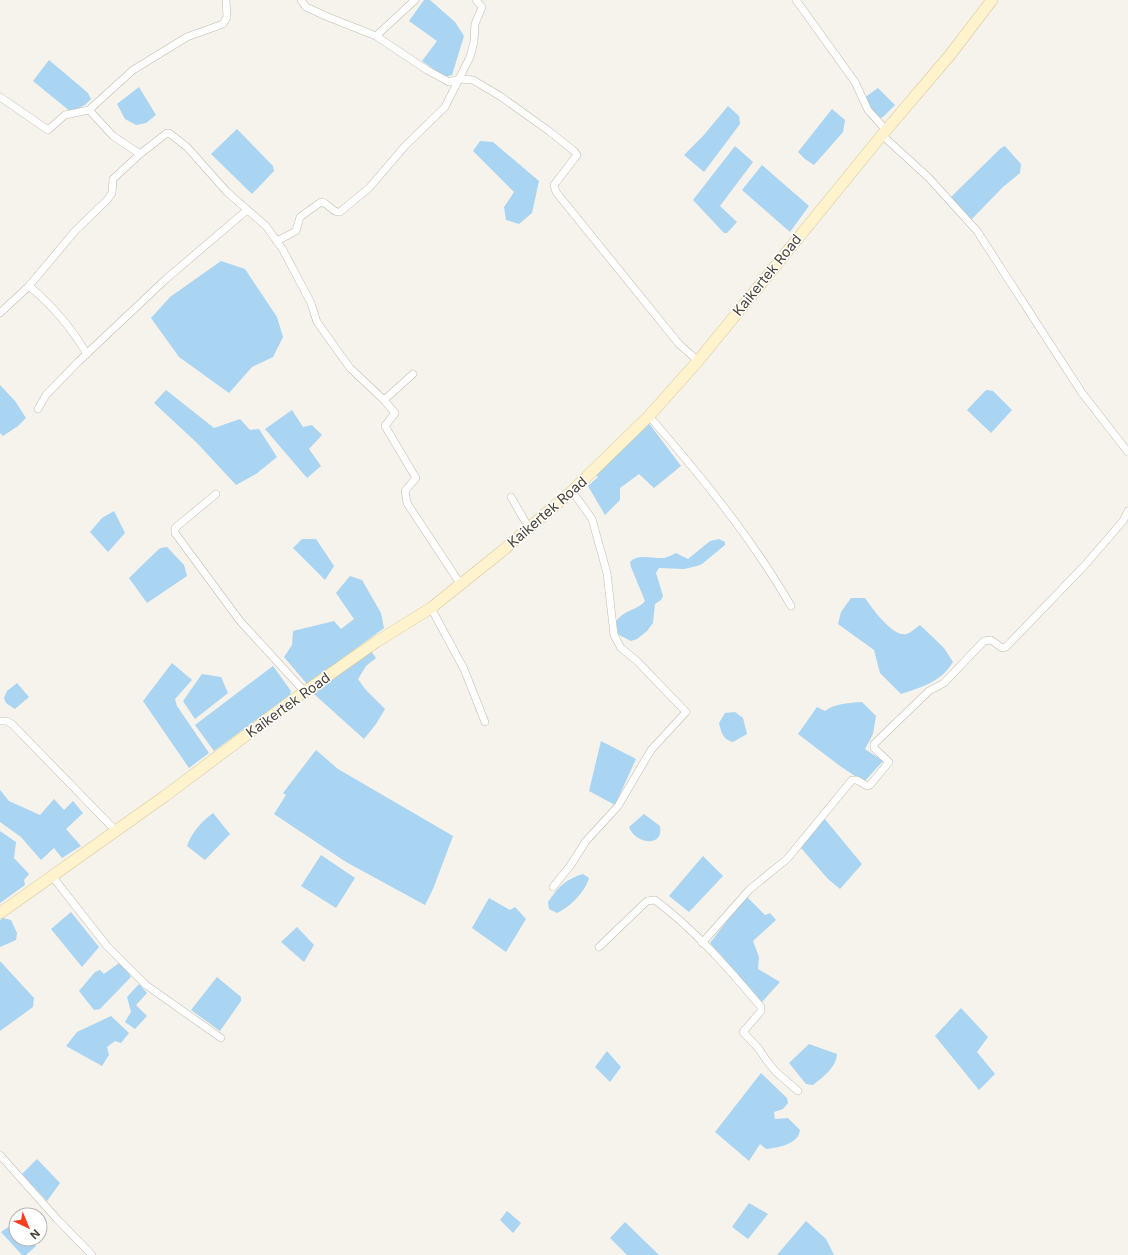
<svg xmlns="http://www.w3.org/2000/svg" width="1128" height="1255" viewBox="0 0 1128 1255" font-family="Inter,sans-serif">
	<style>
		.water { fill: #a9d4f2 }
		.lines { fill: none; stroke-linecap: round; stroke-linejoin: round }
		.minor-casing { stroke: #c2bbae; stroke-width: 8 }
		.secondary-casing { stroke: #d6c79b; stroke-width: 12 }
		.minor { stroke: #fff; stroke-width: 7 }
		.secondary { stroke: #fff3cd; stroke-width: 11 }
		.labels { text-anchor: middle; stroke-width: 3; stroke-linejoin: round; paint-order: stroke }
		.street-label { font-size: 14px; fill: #4b4439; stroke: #fff }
	</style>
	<rect width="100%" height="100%" fill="#f6f3ec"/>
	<!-- water -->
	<g class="water">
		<polygon points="424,0 430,0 455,22 464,36 452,75 445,77 422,61 437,41 409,21"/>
		<polygon points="49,60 88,93 91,99 85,105 71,112 33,81"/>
		<polygon points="139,87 156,115 146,123 136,125 125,119 117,104"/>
		<polygon points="878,88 895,105 883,117 877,119 864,98"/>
		<polygon points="728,106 739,116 740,124 704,172 684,155 703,136"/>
		<polygon points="832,109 845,120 843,132 814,165 805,159 798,152"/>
		<polygon points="237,129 273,166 274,171 252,194 211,154"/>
		<polygon points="480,141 493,142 539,181 532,213 519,224 506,220 504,207 514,192 473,151"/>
		<polygon points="735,146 753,162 720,206 737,222 727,233 724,233 693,200"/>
		<polygon points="1005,146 1021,164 1020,173 1003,187 970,221 951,197 1001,148"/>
		<polygon points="762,165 809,206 790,232 742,190"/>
		<polygon points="221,261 245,269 277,317 283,337 273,357 252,367 229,393 179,357 151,318 170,297"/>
		<polygon points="0,385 15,401 26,418 18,426 3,436 0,433"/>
		<polygon points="166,390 214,428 240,419 250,430 259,429 277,457 256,474 236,485 197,443 154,403"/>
		<polygon points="987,390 993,391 1012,410 991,433 967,410 985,391"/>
		<polygon points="292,410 303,427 312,425 322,435 309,449 321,466 307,478 265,429"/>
		<polygon points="648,422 681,466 654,488 639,474 620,488 620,500 605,515 588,486 598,477 594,473"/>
		<polygon points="114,511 125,533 108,552 90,532 102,518"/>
		<polygon points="302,539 316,539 334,566 325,580 293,548"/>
		<path d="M719 539 725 542V545L702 564 697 566 684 569 659 568 656 573 663 596 661 600 655 604 653 623 647 631 637 639 631 641 619 635 615 624C621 610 637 611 645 601L631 567 630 562C638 553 653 559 664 558 668 557 672 555 676 553L688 559 710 541Z"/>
		<polygon points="167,547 184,565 187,576 147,603 129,578 160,548"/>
		<polygon points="350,576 362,580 381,613 384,628 307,684 284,657 292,645 293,631 334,621 341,629 354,619 336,593"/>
		<path d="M851 598H865C872 608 893 638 907 634 911 632 916 628 920 625L944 648 953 662C941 682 922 687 901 694L880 673 874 650 838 624 841 612Z"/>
		<polygon points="371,651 376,658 366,666 358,679 365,689 385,709 376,724 364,739 314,694"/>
		<polygon points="172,663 192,680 175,699 177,706 209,753 189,768 143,701"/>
		<polygon points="273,666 291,691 290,695 214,751 195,725"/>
		<polygon points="202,674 221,677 228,693 195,719 183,701"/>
		<polygon points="17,683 29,697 15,709 6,703 4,698 7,691"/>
		<path d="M862 702 876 716 873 734 865 749 883 761 864 782 840 766 798 734 817 707 825 711C836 703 849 703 862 702Z"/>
		<path d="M735 712 743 718 747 734 733 742C723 740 721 732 719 723L725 713Z"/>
		<polygon points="601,741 636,759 615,805 589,791"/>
		<polygon points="316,750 338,769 453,836 433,889 425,905 346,862 274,814 286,795 283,793"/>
		<polygon points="0,790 9,801 40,815 54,799 64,810 73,801 83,813 66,829 81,846 62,858 54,848 41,860 21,837 0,822"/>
		<path d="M213 813 230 834 205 860 187 846C192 832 201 822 213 813Z"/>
		<path d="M644 814 660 826C664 849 634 843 629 827Z"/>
		<polygon points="823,817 862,864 840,889 828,879 801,848"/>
		<polygon points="0,831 16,842 14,858 29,874 24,880 25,885 0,903"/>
		<polygon points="321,855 355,878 336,908 301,886"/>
		<polygon points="703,856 723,876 689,912 669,896"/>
		<path d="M583 874 589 878C585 892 570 907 557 913L549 909 548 902C558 887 566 879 583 874Z"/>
		<polygon points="746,896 765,915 770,913 776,920 753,941 759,957 758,969 780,982 762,1002 710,943"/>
		<polygon points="489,898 510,910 515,907 526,919 506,952 472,928"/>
		<polygon points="71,912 99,947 82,967 51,929"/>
		<polygon points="3,918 11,920 17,933 16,940 0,947 0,920"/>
		<polygon points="297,927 314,945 304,962 281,942"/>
		<polygon points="0,961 34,998 33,1007 0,1031"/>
		<polygon points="119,963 123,964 131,977 100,1009 94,1010 79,991 95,972 100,970 104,974"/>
		<polygon points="217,977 241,997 241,1001 220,1031 191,1010"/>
		<polygon points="139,984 147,993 136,1005 147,1016 135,1029 125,1022 131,1012 127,997"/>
		<polygon points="961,1008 988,1037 977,1052 995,1074 979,1090 935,1036"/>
		<polygon points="111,1016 129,1033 121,1043 115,1041 107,1047 109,1055 102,1066 66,1046 77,1032"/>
		<path d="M809 1044 837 1054C836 1068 823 1077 813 1085L806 1084 789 1063Z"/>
		<polygon points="607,1051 621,1067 610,1082 595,1067"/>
		<path d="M761 1073 787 1098 788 1103 783 1109 774 1112 775 1119 788 1118 800 1130C799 1144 777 1148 766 1149L760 1144 749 1161 715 1132Z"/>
		<polygon points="37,1159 60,1183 47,1201 22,1174"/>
		<polygon points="749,1203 768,1214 748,1239 732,1227"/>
		<polygon points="507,1211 521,1223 513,1233 500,1220"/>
		<polygon points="806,1221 826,1239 834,1255 777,1255"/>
		<polygon points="16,1222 16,1239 31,1239 36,1246 26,1255 22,1255 1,1232"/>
		<polygon points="625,1222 659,1255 627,1255 610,1238"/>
	</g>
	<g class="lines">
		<!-- minor casing -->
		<g class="minor-casing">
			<g id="minor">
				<polyline points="301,0 306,7 328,17 376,36 427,70 449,82 460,79 473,80 500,96 549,131 574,151 577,155 554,185 556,192 679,344 698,361"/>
				<polyline points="796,0 855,82 868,110 886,130"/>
				<polyline points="376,36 415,0"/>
				<polyline points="0,97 48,130 65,115 89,110 113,136 140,154 167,133 169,133 187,147 227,192 266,226 283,250 311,303 317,322 350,368 384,400 413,374"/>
				<polyline points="89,110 133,70 187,37 223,24 227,17 226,0"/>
				<polyline points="882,135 929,178 977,231 1082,393 1128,452"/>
				<path d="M277 241 296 231 300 217 321 202C329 203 332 213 340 212L369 188 405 146 445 107 470 57 474 42 475 24 482 7 476 0"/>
				<path d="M29 286C53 306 71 327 87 354"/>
				<polyline points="0,313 29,286 75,231 107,200 112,193 113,179 140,154"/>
				<polyline points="384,400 395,413 385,426 416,478 405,491 407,503 461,585"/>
				<polyline points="38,409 46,395 78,362 166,279 247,210"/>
				<path d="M649 416C701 476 751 537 791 606"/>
				<polyline points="216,494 175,528 175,533 240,621 305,692"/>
				<polyline points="511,497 529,528"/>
				<polyline points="431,608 464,669 485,722"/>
				<polyline points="0,721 6,721 12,724 115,830"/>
				<polyline points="52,876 107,946 146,985 221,1038"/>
				<polyline points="553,887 570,866 586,841 618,806 651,750 686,712 637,661 621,648 614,635 607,573 592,519 572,491"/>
				<polyline points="702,943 750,889 787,859 852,780 857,780 867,786 870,785 889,762 874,748 874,744 929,691 944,683 984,641 991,640 1002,648 1006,647 1085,565 1123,521 1128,511"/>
				<path d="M599 947 647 901 655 900C695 930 729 969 761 1007V1011L743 1032 759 1049 767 1061 776 1072 798 1091"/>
				<polyline points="0,1155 57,1219 92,1255"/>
			</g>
		</g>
		<!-- secondary casing -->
		<g class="secondary-casing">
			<polyline id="secondary" points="0,913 165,796 293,700 376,642 431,608 501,552 572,491 649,416 698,361 882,135 950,55 992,0"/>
		</g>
		<!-- minor -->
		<use href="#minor" class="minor"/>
		<!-- secondary -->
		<use href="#secondary" class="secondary"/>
	</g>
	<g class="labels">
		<!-- street labels -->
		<g class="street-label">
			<text transform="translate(767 275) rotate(-51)" y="5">Kaikertek Road</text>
			<text transform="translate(547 512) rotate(-41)" y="5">Kaikertek Road</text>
			<text transform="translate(288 705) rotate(-36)" y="5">Kaikertek Road</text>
		</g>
	</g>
	<!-- north arrow -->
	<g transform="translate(28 1227) rotate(136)"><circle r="19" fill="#ffffff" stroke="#b7b4b0"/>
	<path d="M0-3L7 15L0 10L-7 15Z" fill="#fc3f1d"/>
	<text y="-6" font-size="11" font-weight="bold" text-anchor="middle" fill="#4b4439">N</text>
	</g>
</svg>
